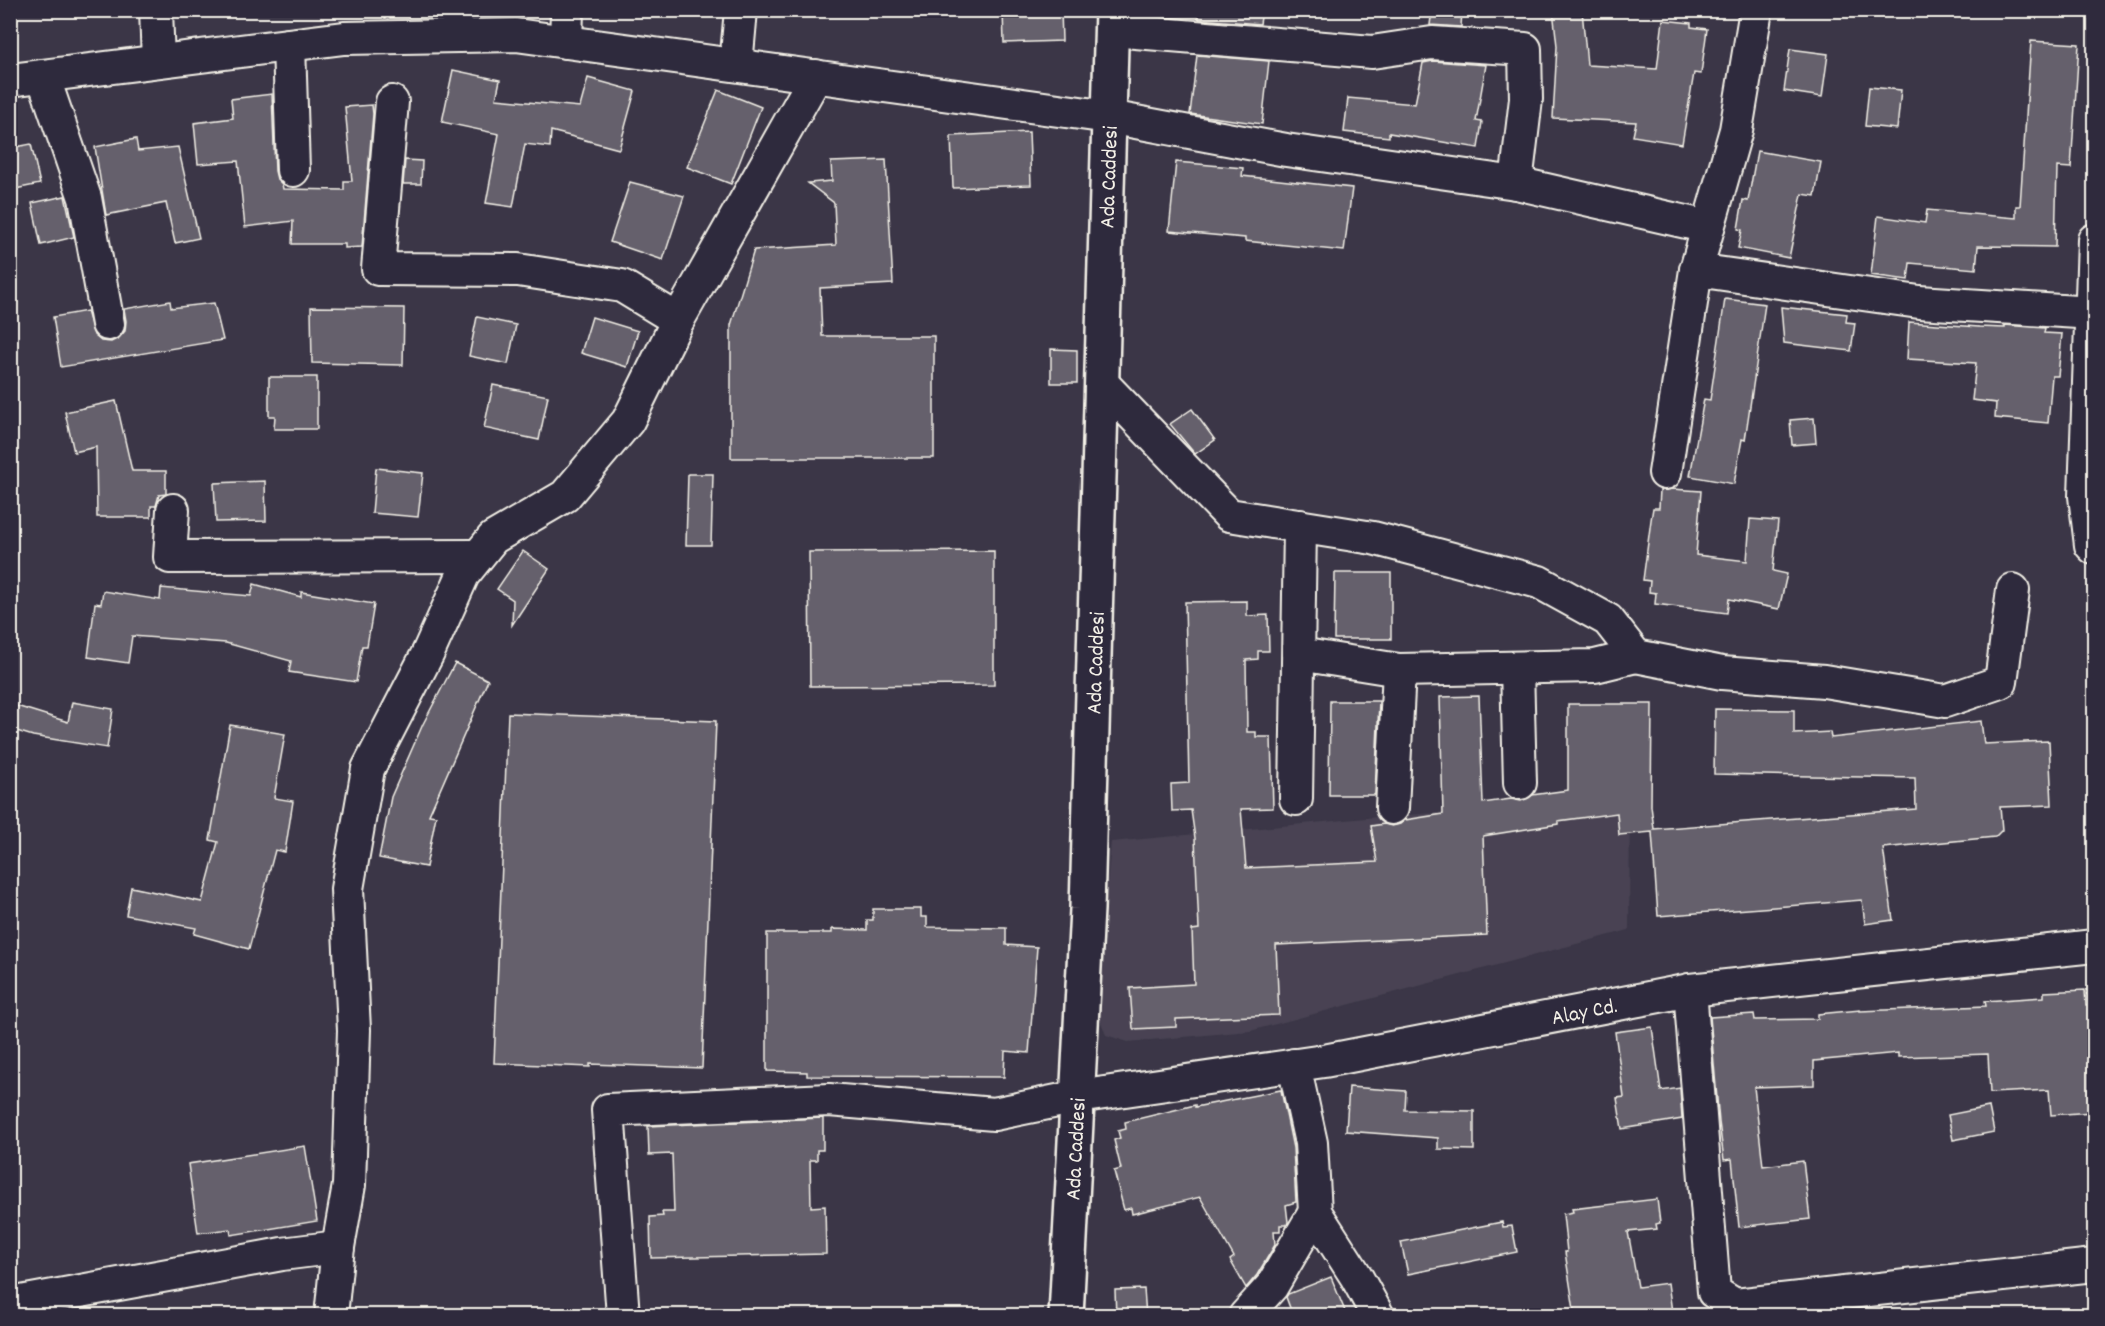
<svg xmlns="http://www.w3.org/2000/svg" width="2105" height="1326" viewBox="0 0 2105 1326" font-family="Dekko,sans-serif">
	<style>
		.built { fill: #484352 }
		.building { fill: #65616c; stroke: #f4f1e8; stroke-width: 1.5 }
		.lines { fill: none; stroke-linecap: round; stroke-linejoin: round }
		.minor-casing { stroke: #f4f1e8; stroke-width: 36 }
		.major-casing { stroke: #f4f1e8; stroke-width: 38 }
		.minor { stroke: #2f2a3d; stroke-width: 32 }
		.major { stroke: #2f2a3d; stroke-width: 33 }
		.labels { text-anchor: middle; stroke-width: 5; stroke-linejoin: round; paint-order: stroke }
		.street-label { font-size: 22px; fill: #f4f1e8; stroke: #2f2a3d }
	</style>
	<rect width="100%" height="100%" fill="#3b3647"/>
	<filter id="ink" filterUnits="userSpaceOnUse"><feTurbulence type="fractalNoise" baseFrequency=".0167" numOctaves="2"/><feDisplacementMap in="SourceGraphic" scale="12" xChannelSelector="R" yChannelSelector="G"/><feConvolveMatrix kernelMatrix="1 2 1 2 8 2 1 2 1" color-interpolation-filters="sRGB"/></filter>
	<g filter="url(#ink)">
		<!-- built -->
		<polygon class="built" points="1630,799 1629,930 1250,1031 1128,1042 1106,1035 1096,1009 1111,842 1366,818"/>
		<!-- building -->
		<g class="building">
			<polygon points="1003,10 1061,10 1062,41 1004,43"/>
			<polygon points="1199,10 1262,10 1260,24 1199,19"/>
			<polygon points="1432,10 1462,10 1461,27 1430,25"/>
			<polygon points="1553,10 1582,10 1587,65 1657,69 1663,20 1691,23 1691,27 1707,29 1701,74 1694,73 1682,144 1633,136 1636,122 1553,118 1557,46"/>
			<polygon points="2031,41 2079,44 2071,168 2057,167 2055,247 1978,246 1976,269 1910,263 1908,280 1871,275 1878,216 1925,223 1927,210 2016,218 2016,206 2020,206"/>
			<polygon points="1790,49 1828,54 1822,97 1784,91"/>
			<polygon points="1197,55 1269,61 1262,124 1190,114"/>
			<polygon points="1433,61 1486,65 1476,121 1482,122 1478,148 1389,133 1389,137 1344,132 1348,98 1415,104 1423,63"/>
			<polygon points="453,70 500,80 496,99 580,107 588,78 635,91 619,149 551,131 550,147 525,144 513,207 486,203 499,134 442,122"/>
			<polygon points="1869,87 1901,90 1897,129 1865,126"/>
			<polygon points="718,90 761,107 731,184 687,167"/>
			<polygon points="272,94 275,171 277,179 282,184 283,189 344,190 344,181 352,181 345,107 372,105 373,114 362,247 345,248 345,244 292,244 293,221 245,227 238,161 198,164 194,123 233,118 231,99"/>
			<polygon points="1029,132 1031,185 953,188 951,136"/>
			<polygon points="136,139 138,151 178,147 199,238 175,243 166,203 106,215 95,147"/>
			<polygon points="31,144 40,184 10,190 10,148"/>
			<polygon points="1757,151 1821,162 1815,196 1802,194 1789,258 1738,248 1742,230 1738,229 1743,200 1748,201"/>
			<polygon points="405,160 422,161 421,184 403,184"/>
			<polygon points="886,160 893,284 820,288 822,336 934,336 934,458 731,458 731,325 754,250 836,245 834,203 808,183 832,181 831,162"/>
			<polygon points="1176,162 1243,168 1242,176 1352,188 1344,251 1245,241 1245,238 1169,231"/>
			<polygon points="630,182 684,196 663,260 610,242"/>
			<polygon points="65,196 74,237 41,245 32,203"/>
			<polygon points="1725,299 1765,304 1745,440 1742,439 1734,484 1690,476 1704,399 1710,400"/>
			<polygon points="170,301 171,308 214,303 223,340 61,367 53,317 87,311 94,335 101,341 111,342 119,338 125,331 126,321 124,309"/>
			<polygon points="311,307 404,308 403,365 312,363"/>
			<polygon points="1781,307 1847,314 1846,322 1855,323 1851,351 1784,343"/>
			<polygon points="477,317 516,325 508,364 469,356"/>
			<polygon points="592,317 638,331 627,367 581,353"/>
			<polygon points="1909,322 1979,327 2005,328 2005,325 2045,328 2044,333 2062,334 2058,376 2052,376 2048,423 1995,418 1996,403 1972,400 1976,363 1907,359"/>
			<polygon points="1051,349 1077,350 1077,383 1051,383"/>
			<polygon points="269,377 317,377 317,429 274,429 275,416 269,416"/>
			<polygon points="493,385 548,396 539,440 484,428"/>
			<polygon points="116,401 132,471 166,471 166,494 159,495 156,506 151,506 151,517 97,517 96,447 74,452 65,412"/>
			<polygon points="1192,409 1215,440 1195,454 1170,424"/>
			<polygon points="1814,418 1816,443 1792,445 1790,420"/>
			<polygon points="376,468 423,473 418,517 372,513"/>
			<polygon points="688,474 713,474 711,545 686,545"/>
			<polygon points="265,481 266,521 216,522 214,483"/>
			<polygon points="1672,489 1701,491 1696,555 1747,561 1750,519 1778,521 1773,571 1787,574 1779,609 1729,599 1727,613 1655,604 1656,593 1649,592 1650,581 1643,580 1651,520 1653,508 1659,508 1660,490"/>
			<polygon points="523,551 549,569 512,625 513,600 497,589"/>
			<polygon points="994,551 994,685 810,686 809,552"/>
			<polygon points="1335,573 1391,573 1391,639 1334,639"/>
			<polygon points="254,584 301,597 301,592 374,604 367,646 362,646 356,682 289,672 291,661 226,643 132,636 128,663 88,657 95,603 101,604 103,591 160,600 161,588 251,596"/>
			<polygon points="1247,601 1247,616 1268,615 1269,651 1258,651 1258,659 1246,660 1247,732 1256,732 1256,737 1271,737 1273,808 1241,809 1246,868 1377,862 1371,826 1384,824 1392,826 1400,824 1405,820 1443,814 1440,697 1479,696 1483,803 1511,799 1521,801 1532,795 1568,790 1568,704 1652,704 1651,806 1654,829 1916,809 1915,778 1714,774 1715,709 1794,710 1794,734 1830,732 1831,738 1981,721 1984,744 2049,741 2052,805 2000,807 2002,830 1995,837 1883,848 1893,920 1865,924 1862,900 1658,916 1652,832 1619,835 1617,813 1558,821 1558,824 1483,836 1487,935 1276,945 1279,1015 1176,1019 1176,1027 1133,1029 1130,988 1194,984 1192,930 1199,929 1195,838 1191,810 1172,811 1171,784 1189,783 1185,602"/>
			<polygon points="455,663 488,680 429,815 436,816 426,867 379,858 391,797 423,724"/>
			<polygon points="1330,701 1379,701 1375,795 1329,795"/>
			<polygon points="72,702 113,709 107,748 33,736 10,729 10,704 68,722"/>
			<polygon points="508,713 716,721 702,1068 590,1064 590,1067 494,1063"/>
			<polygon points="230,725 285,734 274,798 293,801 285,852 275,850 249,949 194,934 196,928 126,915 131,887 202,902 218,842 210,840"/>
			<polygon points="873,909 921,909 921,917 927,917 927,927 1006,928 1006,945 1037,947 1029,1053 1005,1051 1004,1077 807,1076 807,1072 767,1071 767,933 832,933 832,929 867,930 867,920 873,920"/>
			<polygon points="2085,990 2086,1006 2094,1005 2094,1099 2091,1099 2092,1112 2051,1115 2049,1090 1990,1093 1988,1054 1898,1057 1898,1053 1814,1061 1814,1085 1754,1087 1763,1166 1803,1161 1810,1219 1739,1227 1732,1159 1724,1160 1719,1122 1710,1017 1754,1014 1755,1020 1818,1019 1818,1014 1860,1010 1860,1011 1986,1006 1985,1001 2044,997 2044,992"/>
			<polygon points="1652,1027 1661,1091 1680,1088 1682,1119 1622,1129 1617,1098 1624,1097 1615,1032"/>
			<polygon points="1349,1087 1406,1091 1405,1110 1474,1111 1474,1150 1438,1149 1438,1138 1346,1131"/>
			<polygon points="1281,1090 1293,1148 1296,1202 1286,1205 1288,1222 1287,1225 1280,1225 1280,1231 1274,1231 1275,1245 1257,1275 1246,1288 1230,1260 1234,1257 1200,1197 1132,1214 1131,1208 1124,1210 1114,1171 1121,1169 1114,1140 1120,1138 1118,1131 1126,1129 1125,1122 1195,1105 1195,1107"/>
			<polygon points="1989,1107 1994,1132 1953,1140 1948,1115"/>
			<polygon points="823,1118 823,1150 817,1150 817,1160 810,1160 811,1207 825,1206 826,1254 651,1258 650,1217 663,1216 662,1212 674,1212 672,1154 649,1155 648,1126"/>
			<polygon points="305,1146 317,1221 231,1235 230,1229 198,1233 188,1164"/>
			<polygon points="1657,1199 1660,1223 1656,1224 1657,1229 1628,1232 1638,1287 1668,1283 1672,1312 1661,1313 1661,1316 1575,1316 1565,1252 1567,1252 1563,1214 1573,1212 1572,1209"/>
			<polygon points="1502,1222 1503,1227 1512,1226 1517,1252 1408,1274 1401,1242"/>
			<polygon points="1331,1277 1347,1316 1293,1316 1286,1297 1288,1294"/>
			<polygon points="1144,1289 1146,1316 1116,1316 1115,1290"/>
		</g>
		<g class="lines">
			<!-- minor casing -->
			<g class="minor-casing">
				<g id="minor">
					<polyline points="156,10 158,61"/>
					<polyline points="1112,30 1372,52 1432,43 1525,49 1526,99 1516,183"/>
					<polyline points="566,42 567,10"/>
					<polyline points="289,45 293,170"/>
					<polyline points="736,65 741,10"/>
					<polyline points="43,76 85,198 108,324"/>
					<polyline points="10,80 344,38 516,35 1109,117 1286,150 1516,183 1708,227"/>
					<polyline points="392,102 378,269 518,270 622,286 678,320"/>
					<polyline points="2094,240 2085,496 2091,545 2094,548"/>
					<polyline points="1696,270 1919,302 2094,313"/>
					<polyline points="1102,383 1229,515 1373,538 1539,582 1608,620 1636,656 1722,673 1824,681 1945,701 2001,682 2013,590"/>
					<polyline points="1665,473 1696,270 1736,130 1756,10"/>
					<polyline points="173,510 170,557 478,556"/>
					<polyline points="1299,654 1399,670 1595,666 1636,656"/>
					<polyline points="1517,668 1520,783"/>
					<polyline points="1296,799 1300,526"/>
					<polyline points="1392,808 1399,670"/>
					<polyline points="1690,990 1714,1292 1735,1305 2094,1265"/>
					<polyline points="1294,1065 1311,1143 1315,1212 1356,1276 1378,1316"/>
					<polyline points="10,1304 282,1254 338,1247"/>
					<polyline points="331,1316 338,1247 349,1185 354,1030 347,889 368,769 428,653 463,575 493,538 565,496 628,421 678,320 816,76"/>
					<polyline points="623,1316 608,1110 829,1100 994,1114 1077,1097 1324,1061 1690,990 2094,946"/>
					<polyline points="1245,1316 1272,1286 1315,1212"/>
				</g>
			</g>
			<!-- major casing -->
			<g class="major-casing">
				<polyline id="major" points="1066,1316 1087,909 1112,10"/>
			</g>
			<!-- minor -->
			<use href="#minor" class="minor"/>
			<!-- major -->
			<use href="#major" class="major"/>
		</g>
	</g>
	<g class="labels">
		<!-- street labels -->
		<g class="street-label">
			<text transform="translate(1107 177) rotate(-88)" y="8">Ada Caddesi</text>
			<text transform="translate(1094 663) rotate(-88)" y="8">Ada Caddesi</text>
			<text transform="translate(1584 1010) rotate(-11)" y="8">Alay Cd.</text>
			<text transform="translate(1074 1149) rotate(-87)" y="8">Ada Caddesi</text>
		</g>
	</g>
	<!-- margin -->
	<rect width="2105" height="1326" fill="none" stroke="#2f2a3d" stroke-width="36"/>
	<rect x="18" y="18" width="2069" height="1290" fill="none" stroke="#f4f1e8" stroke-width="2" filter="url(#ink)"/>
</svg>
